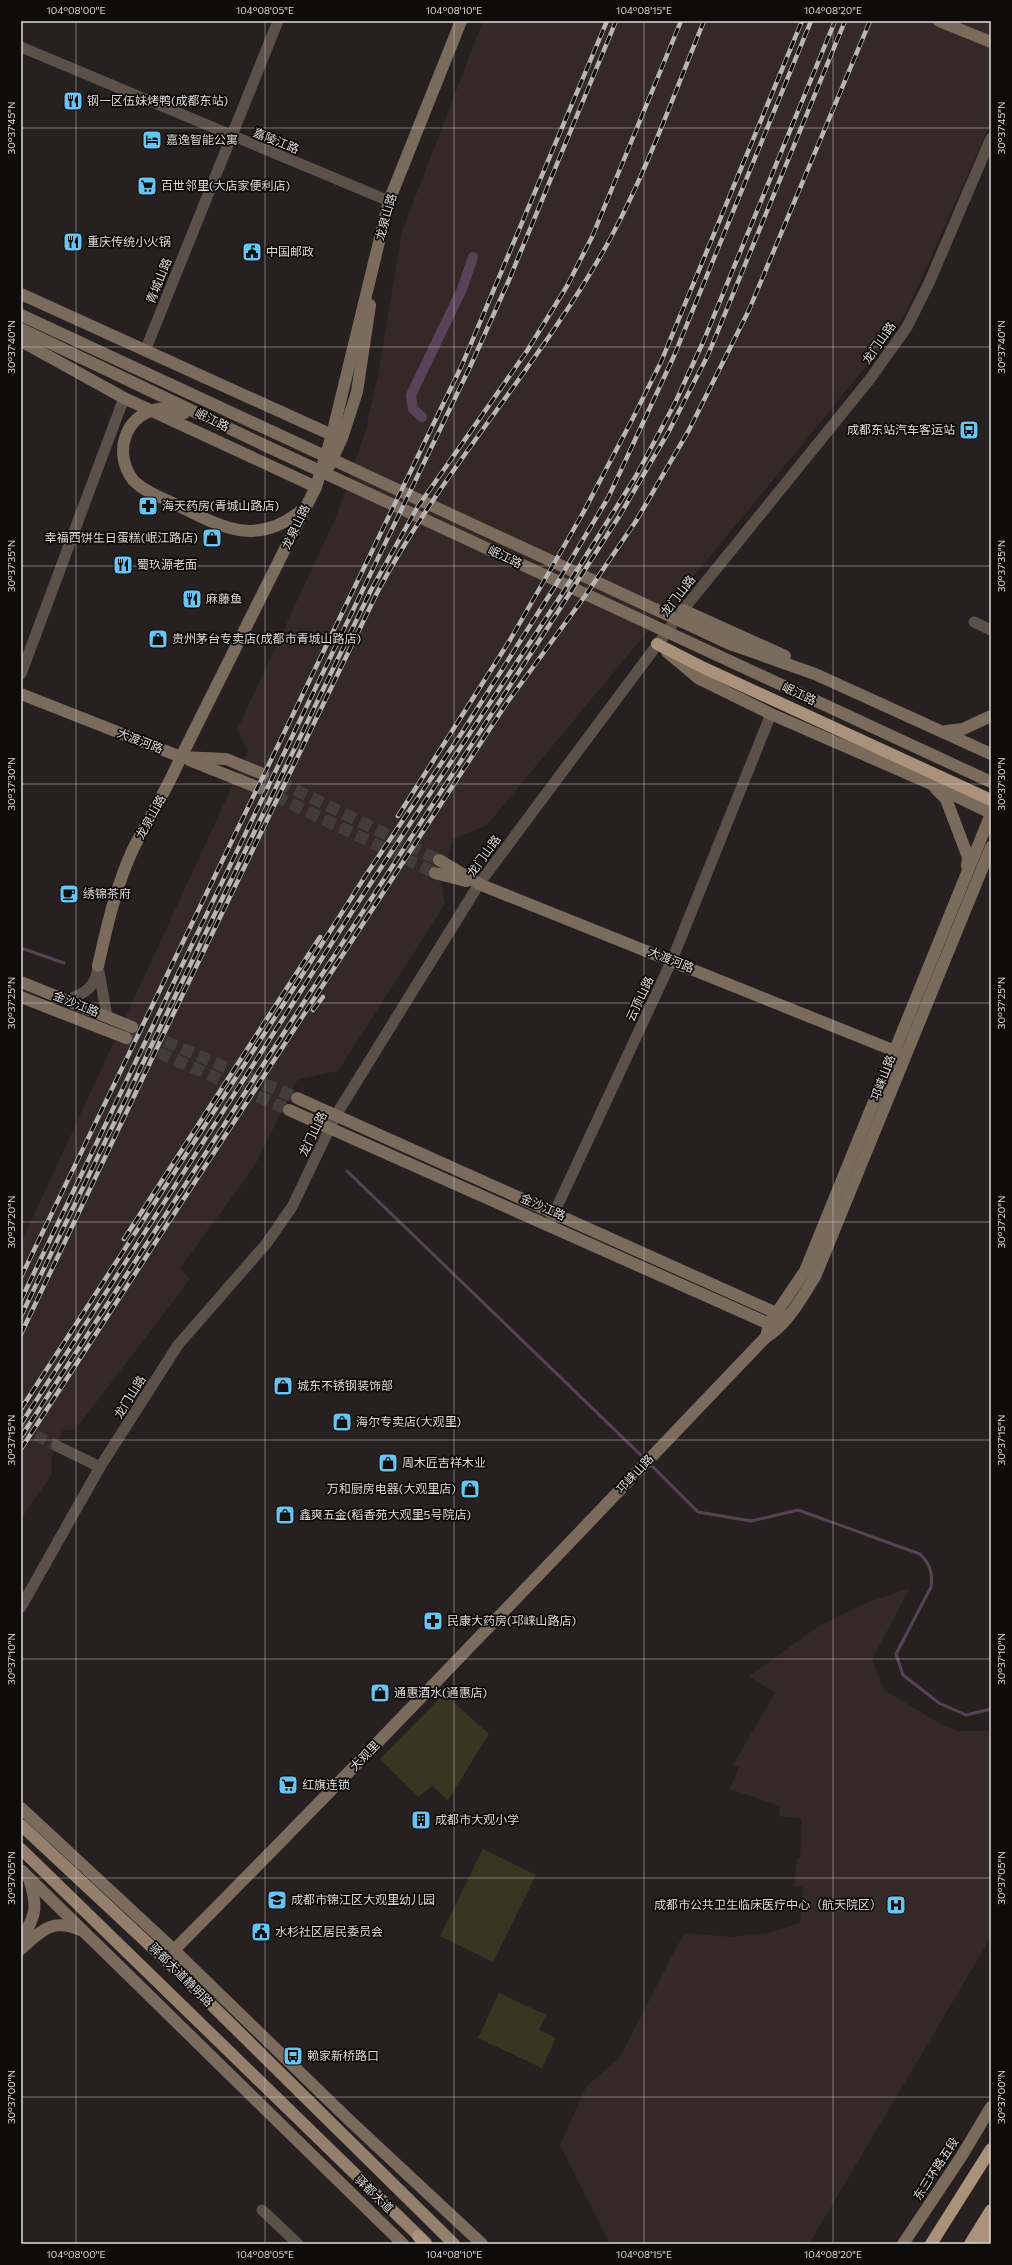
<svg xmlns="http://www.w3.org/2000/svg" width="1012" height="2265" viewBox="0 0 1012 2265" font-family="Commissioner,'Noto Sans SC',sans-serif">
	<style>
		.built { fill: #352927 }
		.park { fill: #3a3520 }
		.lines { fill: none; stroke-linecap: round; stroke-linejoin: round }
		.stream { stroke: #584257; stroke-width: 3 }
		.canal { stroke: #584257; stroke-width: 10 }
		.street-tunnel { stroke: #423d3c; stroke-width: 11; stroke-dasharray: 11 5.5; stroke-linecap: butt }
		.secondary-tunnel { stroke: #423d3c; stroke-width: 12; stroke-dasharray: 12 6; stroke-linecap: butt }
		.street { stroke: #5b5148; stroke-width: 11 }
		.secondary { stroke: #7b6b5d; stroke-width: 12 }
		.primary { stroke: #947f6c; stroke-width: 12 }
		.highway { stroke: #aa917a; stroke-width: 12 }
		.rail-casing { stroke: #b8b5b4; stroke-width: 4.5 }
		.rail { stroke: #0e0c0b; stroke-width: 3; stroke-dasharray: 9; stroke-linecap: butt }
		.ticks { fill: none; stroke: #dedbda; stroke-width: 1; stroke-opacity: 0.45 }
		.labels { text-anchor: middle; stroke-width: 3.5; stroke-linejoin: round; paint-order: stroke }
		.poi-label { font-size: 12px; fill: #dedbda; stroke: #0e0c0b; text-anchor: start }
		.street-label { font-size: 12px; fill: #dedbda; stroke: #0e0c0b }
		.neatline { fill: none; stroke: #dedbda; stroke-width: 1.5 }
		.ticks-label { font-size: 10px; text-anchor: middle; fill: #dedbda }
	</style>
	<rect width="100%" height="100%" fill="#262120"/>
	<!-- built -->
	<g class="built">
		<polygon points="483,21 991,21 991,122 906,313 872,359 764,491 487,825 453,839 441,882 445,904 338,1071 298,1079 254,1167 180,1268 190,1279 75,1430 63,1430 51,1459 52,1474 21,1519 21,1243 248,752 237,730 336,517 366,429 378,375 402,232"/>
		<polygon points="910,1588 872,1659 884,1690 944,1726 958,1731 991,1731 991,1937 809,2244 610,2244 560,2145 586,2087 620,2057 684,1933 732,1937 768,1933 800,1923 803,1887 794,1886 797,1858 800,1858 802,1819 779,1816 780,1806 730,1789 739,1767 733,1765 775,1693 749,1676 819,1626 866,1603"/>
	</g>
	<!-- park -->
	<g class="park">
		<polygon points="444,1694 489,1734 448,1800 432,1786 418,1797 380,1759"/>
		<polygon points="483,1849 536,1875 493,1962 440,1936"/>
		<polygon points="499,1993 546,2015 539,2030 556,2038 542,2068 478,2038"/>
	</g>
	<g class="lines">
		<!-- stream -->
		<g class="stream">
			<polyline points="21,948 64,963"/>
			<polyline points="347,1171 645,1459"/>
			<path d="M649 1463 698 1512 751 1521 798 1510 920 1554C930 1564 933 1573 931 1587L896 1654 903 1675 939 1703 966 1715 991 1709"/>
		</g>
		<!-- canal -->
		<polyline class="canal" points="422,417 413,409 411,395 462,289 473,257"/>
		<!-- street-tunnel -->
		<polyline class="street-tunnel" points="21,1428 57,1446"/>
		<!-- secondary-tunnel -->
		<g class="secondary-tunnel">
			<polyline points="263,774 439,860"/>
			<polyline points="259,788 435,873"/>
			<polyline points="132,1027 297,1098"/>
			<polyline points="126,1038 289,1110"/>
		</g>
		<!-- street -->
		<g class="street">
			<polyline points="21,47 389,201"/>
			<polyline points="145,351 278,21"/>
			<polyline points="974,622 991,630"/>
			<polyline points="21,674 124,398"/>
			<polyline points="99,972 107,1016"/>
			<path d="M67 1000C86 993 96 987 98 966"/>
			<polyline points="549,1224 672,960 771,714"/>
			<polyline points="57,1446 100,1467"/>
			<polyline points="21,1607 100,1467 178,1345 266,1244 292,1207 336,1115 479,884 683,610 870,379 907,327 929,283 991,138"/>
			<polyline points="262,2210 298,2244"/>
		</g>
		<!-- secondary -->
		<g class="secondary">
			<polyline points="939,21 991,42"/>
			<polyline points="21,294 332,435"/>
			<polyline points="21,315 730,644 815,674 991,754"/>
			<polyline points="21,329 264,445 991,782"/>
			<polyline points="21,341 124,398 316,487"/>
			<path d="M184 413C176 411 167 407 158 409 124 415 113 454 133 480 143 491 162 498 175 504 222 527 255 548 302 510"/>
			<polyline points="329,466 342,438 357,392 370,305"/>
			<polyline points="683,610 785,656"/>
			<polyline points="667,652 698,678 771,714 929,783 991,813"/>
			<polyline points="21,694 181,757 226,759 263,774"/>
			<polyline points="946,731 963,729 991,716"/>
			<polyline points="189,760 259,788"/>
			<polyline points="936,789 946,799 968,857 967,866"/>
			<polyline points="439,860 479,884 900,1053"/>
			<polyline points="435,873 466,881"/>
			<path d="M98 966C107 926 116 886 133 849 149 818 167 789 181 757L316 487 332 435 389 201 461 21"/>
			<polyline points="21,982 132,1027"/>
			<polyline points="21,997 126,1038"/>
			<polyline points="297,1098 783,1316"/>
			<polyline points="289,1110 776,1327"/>
			<polyline points="766,1337 769,1324 805,1271 991,814"/>
			<polyline points="21,1808 174,1950 348,2119 482,2244"/>
			<polyline points="21,1870 403,2244"/>
			<path d="M21 1943C35 1913 39 1911 29 1878"/>
			<path d="M21 1949C42 1930 53 1917 83 1931"/>
			<path d="M174 1950C375 1748 570 1542 766 1337 789 1323 801 1298 815 1277L991 847"/>
			<polyline points="903,2244 961,2157 991,2107"/>
		</g>
		<!-- primary -->
		<g class="primary">
			<polyline points="21,1825 170,1964 454,2244"/>
			<polyline points="21,1849 426,2243"/>
		</g>
		<!-- highway -->
		<g class="highway">
			<polyline points="657,644 704,668 991,800"/>
			<polyline points="418,2236 425,2244"/>
			<polyline points="931,2244 991,2149"/>
			<polyline points="970,2244 991,2210"/>
			<polyline points="982,2244 991,2225"/>
		</g>
		<!-- rail casing -->
		<g class="rail-casing">
			<g id="rail">
				<polyline points="398,816 510,640 583,513 633,418 661,362 802,21"/>
				<polyline points="313,1010 323,997"/>
				<polyline points="124,1239 320,937"/>
				<polyline points="21,1277 462,365 607,21"/>
				<polyline points="21,1300 470,367 509,280 616,21"/>
				<polyline points="21,1316 371,590 417,508 527,351 567,286 592,237 681,21"/>
				<path d="M21 1334 167 1027 377 593C443 468 541 364 609 241 647 171 674 94 704 21"/>
				<polyline points="21,1409 283,1005 364,878 463,731 554,588 608,498 674,356 811,21"/>
				<polyline points="21,1424 359,901 562,594 636,476 675,403 704,340 835,21"/>
				<polyline points="21,1437 552,621 620,515 669,431 708,355 845,21"/>
				<polyline points="21,1449 506,704 585,596 636,521 689,430 749,310 870,21"/>
			</g>
		</g>
		<!-- rail -->
		<use href="#rail" class="rail"/>
	</g>
	<!-- ticks -->
	<path class="ticks" d="M76 21V2244M265 21V2244M454 21V2244M644 21V2244M833 21V2244M21 128H991M21 347H991M21 566H991M21 784H991M21 1003H991M21 1222H991M21 1440H991M21 1659H991M21 1878H991M21 2097H991"/>
	<!-- icons -->
	<defs>
		<g id="restaurant-square" transform="scale(1)"><rect x="-9" y="-9" width="18" height="18" rx="4" fill="#68c4f0" stroke="#0e0c0b"/><path d="M-5-6h1v4h1v-4h1v4h1v-4h1v5L-1.5 .5V6h-2V.5L-5-1ZM5-6V6H3V1.5H1.5Q1.5-4 5-6Z" fill="#111"/></g>
		<g id="hotel-square" transform="scale(1)"><rect x="-9" y="-9" width="18" height="18" rx="4" fill="#68c4f0" stroke="#0e0c0b"/><path d="M-6-4.5h1.5V1H6V5H4.5V3h-9V5H-6ZM-4 0a1.8 1.8 0 1 1 3.6 0ZM.5 0V-2.5h3Q6-2.5 6 0Z" fill="#111"/></g>
		<g id="supermarket-square" transform="scale(1)"><rect x="-9" y="-9" width="18" height="18" rx="4" fill="#68c4f0" stroke="#0e0c0b"/><path d="M-6-5.5h2.5l.6 2H6L4.5 2H-2.5L-4.4-4H-6ZM-1.5 3.2a1.3 1.3 0 1 0 .1 0ZM3 3.2a1.3 1.3 0 1 0 .1 0Z" fill="#111"/></g>
		<g id="civic-square" transform="scale(1)"><rect x="-9" y="-9" width="18" height="18" rx="4" fill="#68c4f0" stroke="#0e0c0b"/><path d="M-.6-6.5H3V-4.5H.6V-3L4-1V1h2V6H-6V1h2V-1L-.6-3ZM-1.2 2.5V6h2.4V2.5Z" fill="#111"/></g>
		<g id="bus-square" transform="scale(1)"><rect x="-9" y="-9" width="18" height="18" rx="4" fill="#68c4f0" stroke="#0e0c0b"/><path d="M-5-6H5V4H4V6H2V4H-2V6H-4V4H-5ZM-3.5-4V0h7V-4ZM-3.5 1.2v1.5H-2V1.2ZM2 1.2v1.5H3.5V1.2Z" fill="#111"/></g>
		<g id="pharmacy-square" transform="scale(1)"><rect x="-9" y="-9" width="18" height="18" rx="4" fill="#68c4f0" stroke="#0e0c0b"/><path d="M-2-6h4v4h4v4h-4v4h-4v-4h-4v-4h4Z" fill="#111"/></g>
		<g id="shop-square" transform="scale(1)"><rect x="-9" y="-9" width="18" height="18" rx="4" fill="#68c4f0" stroke="#0e0c0b"/><path d="M-5-2.5h2.3a2.7 3.5 0 0 1 5.4 0H5L5.5 6h-11ZM-1.5-2.5h3a1.5 2.3 0 0 0-3 0Z" fill="#111"/></g>
		<g id="cafe-square" transform="scale(1)"><rect x="-9" y="-9" width="18" height="18" rx="4" fill="#68c4f0" stroke="#0e0c0b"/><path d="M-5.5-4.5H6V0H3Q3 3.5 0 3.5H-2.5Q-5.5 3.5-5.5 0ZM3-3.2v2h1.7v-2ZM-6 4.5H4V6H-6Z" fill="#111"/></g>
		<g id="building-square" transform="scale(1)"><rect x="-9" y="-9" width="18" height="18" rx="4" fill="#68c4f0" stroke="#0e0c0b"/><path d="M-4-6H4V6H1V3H-1V6H-4ZM-2.5-4.3h1.7v1.8h-1.7ZM.8-4.3h1.7v1.8H.8ZM-2.5-1h1.7V.8h-1.7ZM.8-1h1.7V.8H.8Z" fill="#111"/></g>
		<g id="school-square" transform="scale(1)"><rect x="-9" y="-9" width="18" height="18" rx="4" fill="#68c4f0" stroke="#0e0c0b"/><path d="M0-5L7-2L0 1L-7-2ZM-4 1L0 2.5L4 1V4Q0 6-4 4Z" fill="#111"/></g>
		<g id="hospital-square" transform="scale(1)"><rect x="-9" y="-9" width="18" height="18" rx="4" fill="#68c4f0" stroke="#0e0c0b"/><path d="M-5-5h3v3.5h4V-5h3V5h-3V1.5h-4V5h-3Z" fill="#111"/></g>
	</defs>
	<g fill-rule="evenodd">
		<use href="#restaurant-square" x="73" y="101"/>
		<use href="#hotel-square" x="152" y="140"/>
		<use href="#supermarket-square" x="147" y="186"/>
		<use href="#restaurant-square" x="73" y="242"/>
		<use href="#civic-square" x="252" y="252"/>
		<use href="#bus-square" x="969" y="430"/>
		<use href="#pharmacy-square" x="148" y="506"/>
		<use href="#shop-square" x="212" y="538"/>
		<use href="#restaurant-square" x="123" y="565"/>
		<use href="#restaurant-square" x="192" y="599"/>
		<use href="#shop-square" x="158" y="639"/>
		<use href="#cafe-square" x="69" y="894"/>
		<use href="#shop-square" x="283" y="1386"/>
		<use href="#shop-square" x="342" y="1422"/>
		<use href="#shop-square" x="388" y="1463"/>
		<use href="#shop-square" x="470" y="1489"/>
		<use href="#shop-square" x="285" y="1515"/>
		<use href="#pharmacy-square" x="433" y="1621"/>
		<use href="#shop-square" x="380" y="1693"/>
		<use href="#supermarket-square" x="288" y="1785"/>
		<use href="#building-square" x="421" y="1820"/>
		<use href="#school-square" x="277" y="1900"/>
		<use href="#hospital-square" x="896" y="1905"/>
		<use href="#civic-square" x="261" y="1932"/>
		<use href="#bus-square" x="293" y="2056"/>
	</g>
	<g class="labels">
		<!-- poi labels -->
		<g class="poi-label">
			<text x="87" y="105">钢一区伍妹烤鸭(成都东站)</text>
			<text x="166" y="144">嘉逸智能公寓</text>
			<text x="161" y="190">百世邻里(大店家便利店)</text>
			<text x="87" y="246">重庆传统小火锅</text>
			<text x="266" y="256">中国邮政</text>
			<text x="955" y="434" text-anchor="end">成都东站汽车客运站</text>
			<text x="162" y="510">海天药房(青城山路店)</text>
			<text x="198" y="542" text-anchor="end">幸福西饼生日蛋糕(岷江路店)</text>
			<text x="137" y="569">蜀玖源老面</text>
			<text x="206" y="603">麻藤鱼</text>
			<text x="172" y="643">贵州茅台专卖店(成都市青城山路店)</text>
			<text x="83" y="898">绣锦茶府</text>
			<text x="297" y="1390">城东不锈钢装饰部</text>
			<text x="356" y="1426">海尔专卖店(大观里)</text>
			<text x="402" y="1467">周木匠吉祥木业</text>
			<text x="456" y="1493" text-anchor="end">万和厨房电器(大观里店)</text>
			<text x="299" y="1519">鑫爽五金(稻香苑大观里5号院店)</text>
			<text x="447" y="1625">民康大药房(邛崃山路店)</text>
			<text x="394" y="1697">通惠酒水(通惠店)</text>
			<text x="302" y="1789">红旗连锁</text>
			<text x="435" y="1824">成都市大观小学</text>
			<text x="291" y="1904">成都市锦江区大观里幼儿园</text>
			<text x="882" y="1909" text-anchor="end">成都市公共卫生临床医疗中心（航天院区）</text>
			<text x="275" y="1936">水杉社区居民委员会</text>
			<text x="307" y="2060">赖家新桥路口</text>
		</g>
		<!-- street labels -->
		<g class="street-label">
			<text transform="translate(276 141) rotate(22)" y="4">嘉陵江路</text>
			<text transform="translate(386 217) rotate(-74)" y="4">龙泉山路</text>
			<text transform="translate(159 281) rotate(-68)" y="4">青城山路</text>
			<text transform="translate(879 343) rotate(-55)" y="4">龙门山路</text>
			<text transform="translate(212 420) rotate(26)" y="4">岷江路</text>
			<text transform="translate(296 527) rotate(-64)" y="4">龙泉山路</text>
			<text transform="translate(505 557) rotate(25)" y="4">岷江路</text>
			<text transform="translate(678 596) rotate(-52)" y="4">龙门山路</text>
			<text transform="translate(799 694) rotate(25)" y="4">岷江路</text>
			<text transform="translate(140 741) rotate(21)" y="4">大渡河路</text>
			<text transform="translate(151 817) rotate(-61)" y="4">龙泉山路</text>
			<text transform="translate(484 856) rotate(-54)" y="4">龙门山路</text>
			<text transform="translate(671 960) rotate(22)" y="4">大渡河路</text>
			<text transform="translate(640 999) rotate(-65)" y="4">云顶山路</text>
			<text transform="translate(76 1004) rotate(22)" y="4">金沙江路</text>
			<text transform="translate(883 1078) rotate(-69)" y="4">邛崃山路</text>
			<text transform="translate(313 1134) rotate(-64)" y="4">龙门山路</text>
			<text transform="translate(543 1207) rotate(24)" y="4">金沙江路</text>
			<text transform="translate(130 1397) rotate(-58)" y="4">龙门山路</text>
			<text transform="translate(635 1474) rotate(-47)" y="4">邛崃山路</text>
			<text transform="translate(365 1756) rotate(-46)" y="4">大观里</text>
			<text transform="translate(181 1975) rotate(45)" y="4">驿都大道静明路</text>
			<text transform="translate(936 2169) rotate(-57)" y="4">东三环路五段</text>
			<text transform="translate(374 2194) rotate(44)" y="4">驿都大道</text>
		</g>
	</g>
	<!-- border -->
	<rect width="1012" height="2265" fill="none" stroke="#0e0c0b" stroke-width="44"/>
	<rect x="22" y="22" width="968" height="2221" class="neatline"/>
	<g class="ticks-label">
		<text x="76" y="14">104°08'00"E</text>
		<text x="265" y="14">104°08'05"E</text>
		<text x="454" y="14">104°08'10"E</text>
		<text x="644" y="14">104°08'15"E</text>
		<text x="833" y="14">104°08'20"E</text>
		<text transform="translate(11 128) rotate(-90)" y="4">30°37'45"N</text>
		<text transform="translate(1001 128) rotate(-90)" y="4">30°37'45"N</text>
		<text transform="translate(11 347) rotate(-90)" y="4">30°37'40"N</text>
		<text transform="translate(1001 347) rotate(-90)" y="4">30°37'40"N</text>
		<text transform="translate(11 566) rotate(-90)" y="4">30°37'35"N</text>
		<text transform="translate(1001 566) rotate(-90)" y="4">30°37'35"N</text>
		<text transform="translate(11 784) rotate(-90)" y="4">30°37'30"N</text>
		<text transform="translate(1001 784) rotate(-90)" y="4">30°37'30"N</text>
		<text transform="translate(11 1003) rotate(-90)" y="4">30°37'25"N</text>
		<text transform="translate(1001 1003) rotate(-90)" y="4">30°37'25"N</text>
		<text transform="translate(11 1222) rotate(-90)" y="4">30°37'20"N</text>
		<text transform="translate(1001 1222) rotate(-90)" y="4">30°37'20"N</text>
		<text transform="translate(11 1440) rotate(-90)" y="4">30°37'15"N</text>
		<text transform="translate(1001 1440) rotate(-90)" y="4">30°37'15"N</text>
		<text transform="translate(11 1659) rotate(-90)" y="4">30°37'10"N</text>
		<text transform="translate(1001 1659) rotate(-90)" y="4">30°37'10"N</text>
		<text transform="translate(11 1878) rotate(-90)" y="4">30°37'05"N</text>
		<text transform="translate(1001 1878) rotate(-90)" y="4">30°37'05"N</text>
		<text transform="translate(11 2097) rotate(-90)" y="4">30°37'00"N</text>
		<text transform="translate(1001 2097) rotate(-90)" y="4">30°37'00"N</text>
		<text x="76" y="2258">104°08'00"E</text>
		<text x="265" y="2258">104°08'05"E</text>
		<text x="454" y="2258">104°08'10"E</text>
		<text x="644" y="2258">104°08'15"E</text>
		<text x="833" y="2258">104°08'20"E</text>
	</g>
</svg>
